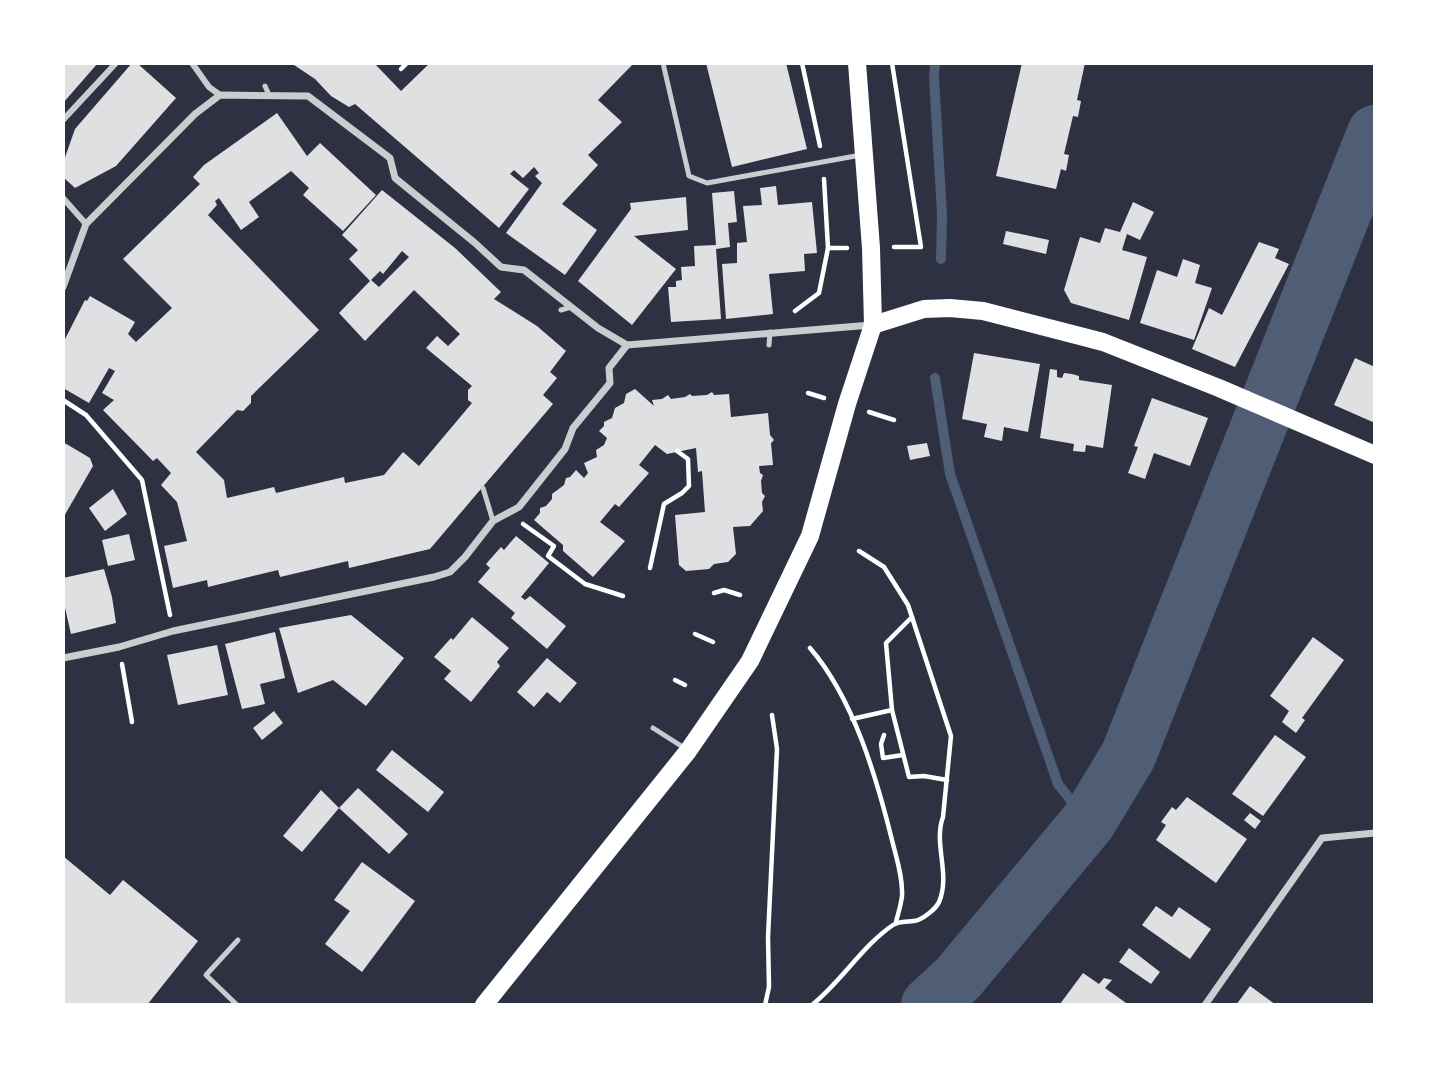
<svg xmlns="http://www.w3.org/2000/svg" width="1438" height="1068" viewBox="0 0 1438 1068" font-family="'Sofia Sans Condensed',sans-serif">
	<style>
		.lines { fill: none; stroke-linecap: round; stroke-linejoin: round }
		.stream { stroke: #4f5d75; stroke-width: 10 }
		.river { stroke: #4f5d75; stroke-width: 56 }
		.building { fill: #e0e0e3; fill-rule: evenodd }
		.path { stroke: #fff; stroke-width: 4.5 }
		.service { stroke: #caccd0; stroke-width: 5 }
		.pedestrian { stroke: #caccd0; stroke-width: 6 }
		.minor { stroke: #caccd0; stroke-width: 7 }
		.primary { stroke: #fff; stroke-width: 18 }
	</style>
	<rect width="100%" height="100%" fill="#2d3142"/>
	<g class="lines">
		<!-- stream -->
		<g class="stream">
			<polyline points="935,63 934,77 942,215 941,259"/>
			<polyline points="935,378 950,474 1058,784 1088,822"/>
		</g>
		<!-- river -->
		<polyline class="river" points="929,1005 958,978 1088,822 1128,756 1375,133"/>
	</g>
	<!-- building -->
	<g class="building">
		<polygon points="63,63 98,63 63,103"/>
		<polygon points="132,63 137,63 176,98 116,166 75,188 63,177 63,163 75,129"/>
		<polygon points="291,63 374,63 401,91 430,63 634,63 598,100 622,122 588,155 598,165 562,204 597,230 565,275 506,233 542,183 535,176 539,173 534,167 523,178 514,170 510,174 529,189 499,228 355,104 349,107 331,96 315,79"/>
		<polygon points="706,63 786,63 807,149 732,167"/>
		<polygon points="1022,63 1085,63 1077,100 1081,101 1078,117 1073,116 1064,154 1069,155 1066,171 1061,169 1056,189 996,176"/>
		<path d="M277 113 307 156 320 143 376 195 343 231 303 195 309 188 291 171 249 202 259 217 241 230 219 198 215 201 217 205 208 215 319 330 251 396V403L243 411 237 410 196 452 224 480 227 498 274 487 276 493 344 477 345 483 384 475 403 452 419 466 472 403 468 400V390L472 386 426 348 437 336 448 346 460 334 414 290 365 341 339 313 370 281 349 259 358 250 342 235 382 190 455 248 501 292 494 299 537 326 566 351 550 372 557 378 543 395 553 404 430 549 349 568 348 561 280 577 278 570 208 587 207 580 173 588 164 546 187 541 177 502 161 485 171 473 157 458 153 461 103 410 114 400 102 393 115 371 109 368 89 403 63 388V343L85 300 87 301 90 296 135 322 128 334 136 342 172 308 123 259 200 184 193 177 204 165ZM402 251 409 257 379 287 371 280 380 271 383 274Z"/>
		<polygon points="776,186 778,205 812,202 817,253 804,254 805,271 769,274 773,314 726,319 722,264 737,263 737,243 747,242 743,206 762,205 760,188"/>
		<polygon points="734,191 737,222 728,223 730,247 716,249 721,319 671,322 668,287 676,287 676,281 682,280 681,267 695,266 694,246 716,245 712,193"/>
		<polygon points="686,197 688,230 634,236 676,269 632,325 578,281 631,209 630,203"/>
		<polygon points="1133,202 1154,212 1140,240 1127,234 1122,250 1147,257 1129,320 1071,303 1064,290 1080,237 1100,243 1105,228 1120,232"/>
		<polygon points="1006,231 1049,240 1046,254 1003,244"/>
		<polygon points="1259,242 1279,249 1275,258 1289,264 1235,367 1192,349 1209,308 1222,315"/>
		<polygon points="1183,259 1200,265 1195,283 1212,288 1194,340 1140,323 1157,270 1177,277"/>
		<polygon points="974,353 1040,364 1028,432 1004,427 1002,441 984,437 987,424 962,419"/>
		<polygon points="1355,358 1375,367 1375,423 1334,405"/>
		<polygon points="1050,369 1057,370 1057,377 1062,378 1064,373 1072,374 1079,376 1079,380 1112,385 1103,448 1086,445 1085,452 1073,451 1074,444 1040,438"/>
		<polygon points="635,389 654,406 652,400 662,399 668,395 671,399 685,397 690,394 692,396 707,395 712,392 714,395 729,394 731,417 768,413 770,435 774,440 771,443 773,465 759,466 760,473 763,475 761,481 762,493 765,496 762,502 763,511 750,526 733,527 736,554 728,562 714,564 709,569 686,571 679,565 675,515 705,512 702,471 698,472 696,448 667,454 655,445 639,465 649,473 619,507 615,504 600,522 625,541 593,577 563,551 563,545 534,520 540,513 540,508 546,506 552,499 552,494 564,485 566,478 570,477 576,470 584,478 588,473 584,463 597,457 596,450 604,445 607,438 599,431 604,426 604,422 612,418 615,408 624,403 626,394"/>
		<polygon points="1152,398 1208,418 1190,466 1154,453 1145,479 1128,473 1138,447 1134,446"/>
		<polygon points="63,442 90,458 93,466 63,518"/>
		<polygon points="927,443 930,456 910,460 907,446"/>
		<polygon points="113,489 127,514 105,531 89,508"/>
		<polygon points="129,534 135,560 108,566 102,540"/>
		<polygon points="516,536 549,563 521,597 525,600 530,596 566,626 547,649 511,618 515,613 478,582 490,568 486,564 501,547 504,550"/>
		<polygon points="104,569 112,597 116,623 71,634 63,599 63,578"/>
		<polygon points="351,615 404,658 366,706 333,680 298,693 279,628"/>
		<polygon points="472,617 509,648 497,662 500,666 471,702 444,679 451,671 434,657 451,638 453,640"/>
		<polygon points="275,632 285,678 260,684 265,704 242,709 225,644"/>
		<polygon points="1313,637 1344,660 1302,718 1305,720 1296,733 1282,722 1289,711 1270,696"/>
		<polygon points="217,645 228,695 178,705 167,655"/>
		<polygon points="547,658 577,683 560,703 547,692 534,707 517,692"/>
		<polygon points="274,711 283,723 262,740 253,728"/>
		<polygon points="1275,735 1306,757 1263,816 1232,794"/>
		<polygon points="392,750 444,792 428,812 376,770"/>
		<polygon points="358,788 408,834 389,854 339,808"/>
		<polygon points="321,790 339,808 302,852 283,836"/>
		<polygon points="1187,797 1247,839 1216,883 1156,840 1166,825 1161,822 1172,807 1176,810"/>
		<polygon points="1250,813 1261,821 1255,829 1244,820"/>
		<polygon points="63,856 110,895 123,880 198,941 147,1005 63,1005"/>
		<polygon points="362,862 415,901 362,972 325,944 350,911 334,900"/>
		<polygon points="1156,906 1172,917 1179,907 1211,929 1190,959 1142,925"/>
		<polygon points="1129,948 1160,972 1151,984 1119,962"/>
		<polygon points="1083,973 1099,984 1104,978 1112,980 1105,988 1129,1005 1060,1004"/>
		<polygon points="1250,986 1276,1005 1236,1005"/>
	</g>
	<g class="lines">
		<!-- path -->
		<g class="path">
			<polyline points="802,63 820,146"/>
			<polyline points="892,63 921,247 894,247"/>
			<polyline points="401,69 407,63"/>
			<polyline points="828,248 847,248"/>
			<polyline points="795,311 819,293 828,248 824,179"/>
			<polyline points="808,393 824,398"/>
			<polyline points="63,400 86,415 142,480 170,615"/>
			<polyline points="869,412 894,420"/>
			<polyline points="523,524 554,546 548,556 585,584 623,596"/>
			<polyline points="650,568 664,504 682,493 689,486 688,459 677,451"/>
			<polyline points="714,593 724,590 740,595"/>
			<polyline points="912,617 886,643 892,710 909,777 924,776 947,780"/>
			<polyline points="695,634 713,642"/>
			<path d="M810 648C854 699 877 779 893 844 897 860 903 879 902 896 901 905 898 914 896 922"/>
			<polyline points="122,664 132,722"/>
			<polyline points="675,680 685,685"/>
			<polyline points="852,719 892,710"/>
			<polyline points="884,735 881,744 883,758 903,755"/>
			<polyline points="765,1005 769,987 768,937 777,749 772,715"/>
			<path d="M812 1005C842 981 862 946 893 925 899 921 907 922 914 921 922 920 936 909 939 902 951 874 933 844 943 817L951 736 908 605 884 567 859 551"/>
		</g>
		<!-- service -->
		<g class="service">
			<polyline points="663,63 689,176 707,183 861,155"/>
			<polyline points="265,86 269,95"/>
			<polyline points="561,310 571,307"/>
			<polyline points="769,345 770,332"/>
			<polyline points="483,488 493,521"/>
			<polyline points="653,728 686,749"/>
			<polyline points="237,1005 206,975 238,940"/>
		</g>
		<!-- pedestrian -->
		<g class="pedestrian">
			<polyline points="192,63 209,87 220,95"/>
			<polyline points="63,120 116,63"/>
			<polyline points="63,198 86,224"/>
		</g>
		<!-- minor -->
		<g class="minor">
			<polyline points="63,287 86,224 195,114 220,95 308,96 390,158 395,178 475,243 501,267 524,270 598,328 627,345 871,325"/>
			<polyline points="63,658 119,647 173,631 434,577 450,572 465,557 493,521 519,507 565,449 573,428 610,383 609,368 627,345"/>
			<polyline points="1205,1005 1322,838 1375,833"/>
		</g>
		<!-- primary -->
		<g class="primary">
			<polyline points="873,325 924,309 950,308 983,311 1103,342 1219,388 1375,455"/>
			<polyline points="484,1005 688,751 750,661 810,536 847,404 873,325 871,248 857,63"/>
		</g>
	</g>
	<!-- border -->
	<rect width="1438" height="1068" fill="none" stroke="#ffffff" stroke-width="130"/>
</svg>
